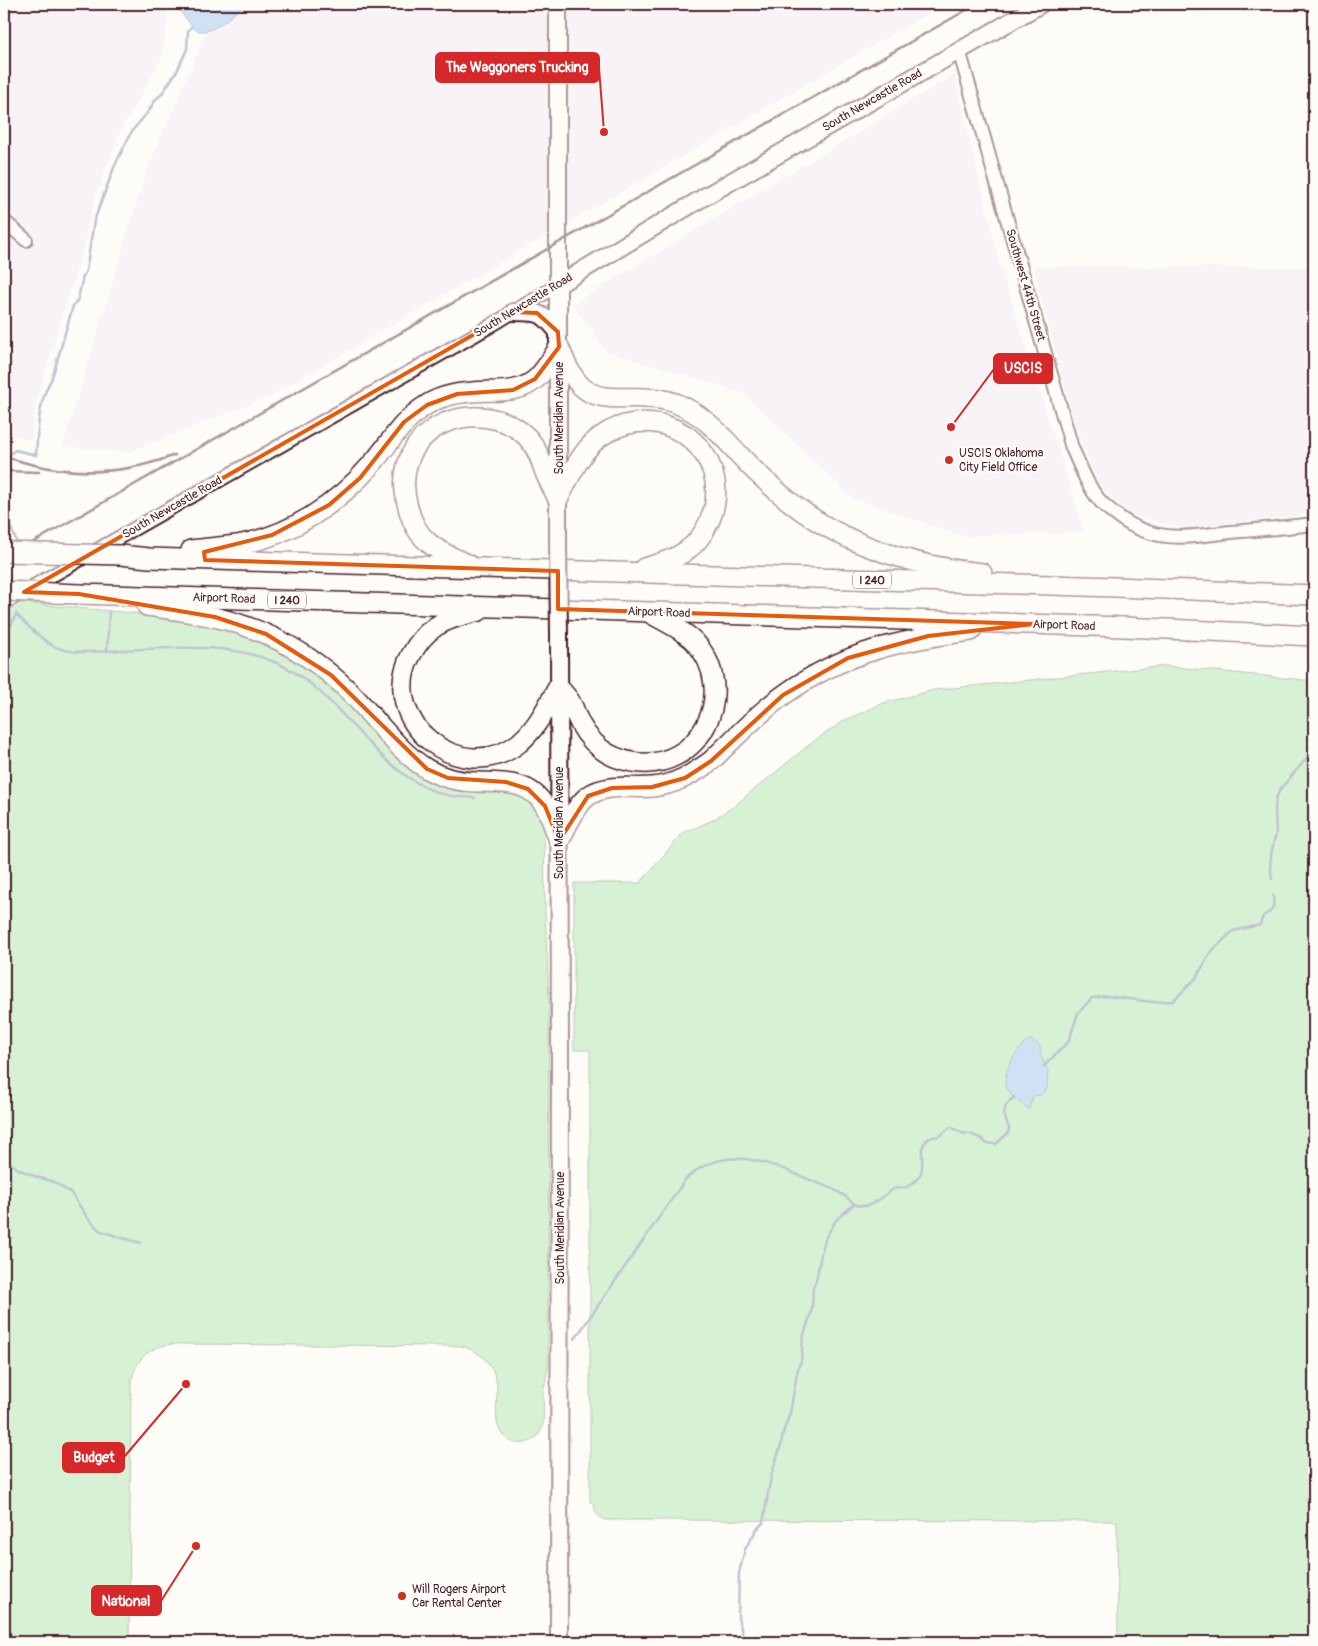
<svg xmlns="http://www.w3.org/2000/svg" width="1318" height="1646" viewBox="0 0 1318 1646" font-family="Pangolin,sans-serif">
	<style>
		.built { fill: #f1e9f4 }
		.green { fill: #a9e5ac; stroke: #7a826c }
		.water { fill: #97c3f0; stroke: #7881a1 }
		.lines { fill: none; stroke-linecap: round; stroke-linejoin: round }
		.stream { stroke: #7881a1; stroke-width: 2.5 }
		.minor-casing { stroke: #4a1f2b; stroke-width: 16 }
		.major-casing { stroke: #4a1f2b; stroke-width: 20 }
		.highway-casing { stroke: #4a1f2b; stroke-width: 22 }
		.minor { stroke: #fdfcf7; stroke-width: 12 }
		.major { stroke: #fdfcf7; stroke-width: 16 }
		.highway { stroke: #fdfcf7; stroke-width: 19 }
		.rail { stroke: #4a1f2b; stroke-width: 2.5 }
		.major-bridge-casing { stroke: #4a1f2b; stroke-width: 20; stroke-linecap: butt }
		.highway-bridge-casing { stroke: #4a1f2b; stroke-width: 22; stroke-linecap: butt }
		.major-bridge { stroke: #fdfcf7; stroke-width: 16 }
		.highway-bridge { stroke: #fdfcf7; stroke-width: 19 }
		.marked { fill: none; stroke: #e8590c; stroke-width: 4; stroke-linejoin: round }
		.poi-dot { fill: #c8321e; stroke: #fdfcf7; stroke-width: 2 }
		.labels { text-anchor: middle; stroke-width: 4.5; stroke-linejoin: round; paint-order: stroke }
		.shield { fill: #fdfcf7; stroke: #806168; stroke-width: 1 }
		.shield-label { font-size: 11px; font-weight: bold; fill: #4a1f2b }
		.street-label { font-size: 12px; fill: #4a1f2b; stroke: #fdfcf7 }
		.poi-label { font-size: 12px; fill: #4a1f2b; stroke: #fdfcf7; text-anchor: start }
		.leader { fill: none; stroke: #d62828; stroke-width: 2 }
		.callout-dot { fill: #d62828; stroke: #fdfcf7; stroke-width: 2 }
		.callout { fill: #d62828; stroke: #d62828; stroke-width: 2 }
		.callout-label { font-size: 14px; text-anchor: middle; font-weight: bold; fill: #fff }
	</style>
	<rect width="100%" height="100%" fill="#fdfcf7"/>
	<filter id="ink" filterUnits="userSpaceOnUse"><feTurbulence type="fractalNoise" baseFrequency=".02" numOctaves="2"/><feDisplacementMap in="SourceGraphic" scale="10" xChannelSelector="R" yChannelSelector="G"/><feConvolveMatrix kernelMatrix="1 2 1 2 8 2 1 2 1" color-interpolation-filters="sRGB"/></filter>
	<g filter="url(#ink)">
		<!-- built -->
		<g class="built">
			<polygon points="4,4 169,4 162,57 120,132 96,193 83,249 36,400 31,441 4,432"/>
			<polygon points="219,4 944,4 268,397 129,452 63,446 147,170"/>
			<polygon points="954,75 1001,269 1084,532 963,536 854,499 743,393 606,351 573,304"/>
			<polygon points="1033,267 1313,267 1314,270 1314,411 1312,514 1186,528 1154,522 1123,511 1098,483 1076,429"/>
		</g>
		<!-- green -->
		<g class="green">
			<path d="M13 602 165 616 228 625 313 667 403 757 525 791 544 821 545 909 549 1002 548 1368C547 1376 544 1385 543 1394 543 1405 545 1418 542 1428 536 1447 509 1449 500 1431 494 1419 497 1403 497 1390 497 1367 482 1352 462 1346L175 1344C150 1345 136 1358 131 1383L129 1642H4V608Z"/>
			<path d="M1165 666 1314 681V1642H1118L1117 1521 605 1520C597 1516 595 1512 593 1503L590 1502V1050H574V883H640L683 833 711 821 733 807 814 741 845 720 884 703 934 690Z"/>
		</g>
		<!-- water -->
		<g class="water">
			<path d="M179 4H244C233 15 203 45 190 24 184 15 180 15 179 4Z"/>
			<path d="M1029 1039 1034 1041 1040 1046 1041 1056 1048 1070 1047 1089 1041 1095 1033 1096 1029 1109 1013 1098 1005 1085C1005 1066 1016 1052 1029 1039Z"/>
		</g>
		<g class="lines">
			<!-- stream -->
			<g class="stream">
				<path d="M10 454 15 450 36 455C38 429 38 401 52 378L73 306 78 299 83 276 86 271 94 221 115 165 132 131 148 112 156 99 161 95 177 71 187 49 188 31 191 27"/>
				<polyline points="9,463 6,517 16,540"/>
				<path d="M4 630 11 625 16 614C27 625 39 638 53 646 72 656 103 651 124 650 175 648 229 642 277 663 338 690 367 760 427 788 442 796 458 797 475 798"/>
				<polyline points="107,651 109,612"/>
				<polyline points="1272,879 1270,864 1272,849 1276,833 1275,809 1276,798 1281,788 1314,750"/>
				<path d="M1044 1066 1069 1041 1078 1013 1092 998 1108 996 1152 1002 1173 1001 1196 978 1211 952 1233 931 1260 925 1263 916C1273 911 1275 907 1273 896"/>
				<polyline points="4,1152 10,1163 18,1169 37,1177 54,1182 71,1193 87,1217 99,1230 119,1237 141,1243"/>
				<path d="M575 1339 685 1180C723 1142 768 1162 810 1180 827 1187 841 1190 854 1204"/>
				<path d="M745 1642 738 1618 739 1573 745 1549 757 1529 763 1523 771 1476 781 1445 783 1433 790 1413 798 1368 801 1361 803 1338 812 1310 813 1287 816 1281 821 1254 826 1237 836 1220 854 1204C859 1206 863 1207 869 1205 878 1203 886 1193 894 1189 898 1187 902 1189 906 1187 910 1186 918 1179 920 1175 927 1162 914 1145 932 1137 934 1136 937 1137 939 1136 944 1134 947 1129 951 1127L962 1133 970 1134 982 1139 986 1143 996 1144 1008 1133 1009 1128 1004 1115 1006 1105 1014 1097"/>
			</g>
			<!-- minor casing -->
			<g class="minor-casing">
				<g id="minor">
					<path d="M959 50 1072 448C1081 467 1088 489 1103 504 1116 516 1131 527 1148 532 1174 541 1204 535 1231 532 1259 530 1287 527 1314 524"/>
					<polyline points="4,221 26,240"/>
					<polyline points="4,603 492,325 558,285"/>
				</g>
			</g>
			<!-- major casing -->
			<g class="major-casing">
				<g id="major">
					<polyline points="558,285 704,197 1041,4"/>
					<path d="M513 312C540 313 540 310 558 332"/>
					<polyline points="558,545 558,4"/>
					<polyline points="559,634 560,1056 559,1642"/>
				</g>
			</g>
			<!-- highway casing -->
			<g class="highway-casing">
				<g id="highway">
					<path d="M559 347C565 361 570 375 581 386 598 403 625 396 646 398 660 398 674 401 686 408 715 423 733 450 756 472 771 486 787 501 805 513 856 549 921 567 982 573"/>
					<path d="M558 499C570 478 580 451 600 437 644 405 705 428 715 481 717 495 715 509 709 522 704 533 696 544 686 551 673 560 658 564 644 568"/>
					<path d="M191 550C206 548 222 547 237 545 290 536 336 505 371 465 389 445 401 421 425 406 438 397 456 393 472 392 494 390 519 395 537 378 546 369 552 358 559 347"/>
					<polyline points="120,555 149,558 1115,587 1314,595"/>
					<path d="M469 565C455 558 440 553 429 543 418 534 411 520 408 507 404 493 403 477 408 462 424 413 493 402 528 438 538 449 541 462 546 475 550 484 554 491 558 499"/>
					<polyline points="79,594 1124,627 1314,636"/>
					<path d="M147 606C169 609 192 612 214 617 267 629 314 656 352 694 375 718 399 752 427 769 442 778 460 782 478 782 504 783 529 780 545 806 551 816 555 830 559 841"/>
					<path d="M479 611C464 615 448 618 435 627 424 634 417 644 411 655 376 721 461 789 519 743 537 728 547 707 558 687 563 692 569 698 572 705 574 708 575 712 576 715 581 728 590 740 601 749 610 756 621 760 632 762 700 774 741 691 694 641 682 629 665 622 650 613"/>
					<path d="M559 841C567 827 575 806 588 796 607 783 631 789 652 787 675 785 693 774 711 761 735 738 758 713 785 694 844 652 900 640 971 631"/>
				</g>
			</g>
			<!-- minor -->
			<use href="#minor" class="minor"/>
			<!-- major -->
			<use href="#major" class="major"/>
			<!-- highway -->
			<use href="#highway" class="highway"/>
			<!-- rail -->
			<g class="rail">
				<path d="M4 456C60 476 118 477 175 455"/>
				<polyline points="4,471 39,472"/>
				<polyline points="4,559 977,4"/>
			</g>
			<!-- major-bridge casing -->
			<g class="major-bridge-casing">
				<polyline id="major-bridge" points="558,545 559,634"/>
			</g>
			<!-- highway-bridge casing -->
			<g class="highway-bridge-casing">
				<g id="highway-bridge">
					<polyline points="4,552 120,555"/>
					<polyline points="4,591 79,594"/>
				</g>
			</g>
			<!-- major-bridge -->
			<use href="#major-bridge" class="major-bridge"/>
			<!-- highway-bridge -->
			<use href="#highway-bridge" class="highway-bridge"/>
		</g>
	</g>
	<!-- marked area -->
	<path d="M0 0H1318V1646H0ZM513 312 537 313 558 332 559 347 535 379 513 390 457 394 427 405 404 422 360 478 329 505 272 535 204 552 205 560 558 571V609L1034 624 928 636 848 658 783 695 711 761 685 778 652 787 612 788 588 796 559 841 545 806 528 789 506 782 448 778 427 769 331 675 266 634 215 617 79 594 24 592Z" fill="#fdfcf7" fill-opacity=".55" fill-rule="evenodd"/>
	<path class="marked" d="M513 312 537 313 558 332 559 347 535 379 513 390 457 394 427 405 404 422 360 478 329 505 272 535 204 552 205 560 558 571V609L1034 624 928 636 848 658 783 695 711 761 685 778 652 787 612 788 588 796 559 841 545 806 528 789 506 782 448 778 427 769 331 675 266 634 215 617 79 594 24 592Z"/>
	<!-- markers -->
	<g class="poi-dot">
		<circle cx="949" cy="460" r="5"/>
		<circle cx="402" cy="1596" r="5"/>
	</g>
	<g class="labels">
		<!-- shield labels -->
		<g class="shield">
			<rect x="853" y="571.5" width="38" height="17" rx="4"/>
			<rect x="268" y="591.5" width="38" height="17" rx="4"/>
		</g>
		<g class="shield-label">
			<text x="872" y="584">I 240</text>
			<text x="287" y="604">I 240</text>
		</g>
		<!-- street labels -->
		<g class="street-label">
			<text transform="translate(872 100) rotate(-30)" y="4">South Newcastle Road</text>
			<text transform="translate(1026 285) rotate(74)" y="4">Southwest 44th Street</text>
			<text transform="translate(523 305) rotate(-31)" y="4">South Newcastle Road</text>
			<text transform="translate(559 418) rotate(-90)" y="4">South Meridian Avenue</text>
			<text transform="translate(172 507) rotate(-30)" y="4">South Newcastle Road</text>
			<text transform="translate(224 598) rotate(2)" y="4">Airport Road</text>
			<text transform="translate(659 612) rotate(2)" y="4">Airport Road</text>
			<text transform="translate(1064 625) rotate(2)" y="4">Airport Road</text>
			<text transform="translate(559 823) rotate(-90)" y="4">South Meridian Avenue</text>
			<text transform="translate(560 1228) rotate(-90)" y="4">South Meridian Avenue</text>
		</g>
		<!-- poi labels -->
		<g class="poi-label">
			<text x="959" y="457">USCIS Oklahoma<tspan x="959" dy="14">City Field Office</tspan></text>
			<text x="412" y="1593">Will Rogers Airport<tspan x="412" dy="14">Car Rental Center</tspan></text>
		</g>
	</g>
	<!-- callouts -->
	<path class="leader" d="M604 132L599 68M951 427L994 369M186 1384L124 1457M196 1546L161 1601"/>
	<g class="callout-dot">
		<circle cx="604" cy="132" r="5"/>
		<circle cx="951" cy="427" r="5"/>
		<circle cx="186" cy="1384" r="5"/>
		<circle cx="196" cy="1546" r="5"/>
	</g>
	<g class="callout">
		<rect x="436" y="53" width="163" height="29" rx="5"/>
		<rect x="994" y="354" width="58" height="29" rx="5"/>
		<rect x="63" y="1443" width="61" height="29" rx="5"/>
		<rect x="92" y="1586" width="69" height="29" rx="5"/>
	</g>
	<g class="callout-label">
		<text x="517" y="72">The Waggoners Trucking</text>
		<text x="1023" y="373">USCIS</text>
		<text x="94" y="1462">Budget</text>
		<text x="126" y="1606">National</text>
	</g>
	<!-- margin -->
	<rect width="1318" height="1646" fill="none" stroke="#fdfcf7" stroke-width="20"/>
	<rect x="10" y="10" width="1298" height="1626" fill="none" stroke="#4a1f2b" stroke-width="2" filter="url(#ink)"/>
</svg>
